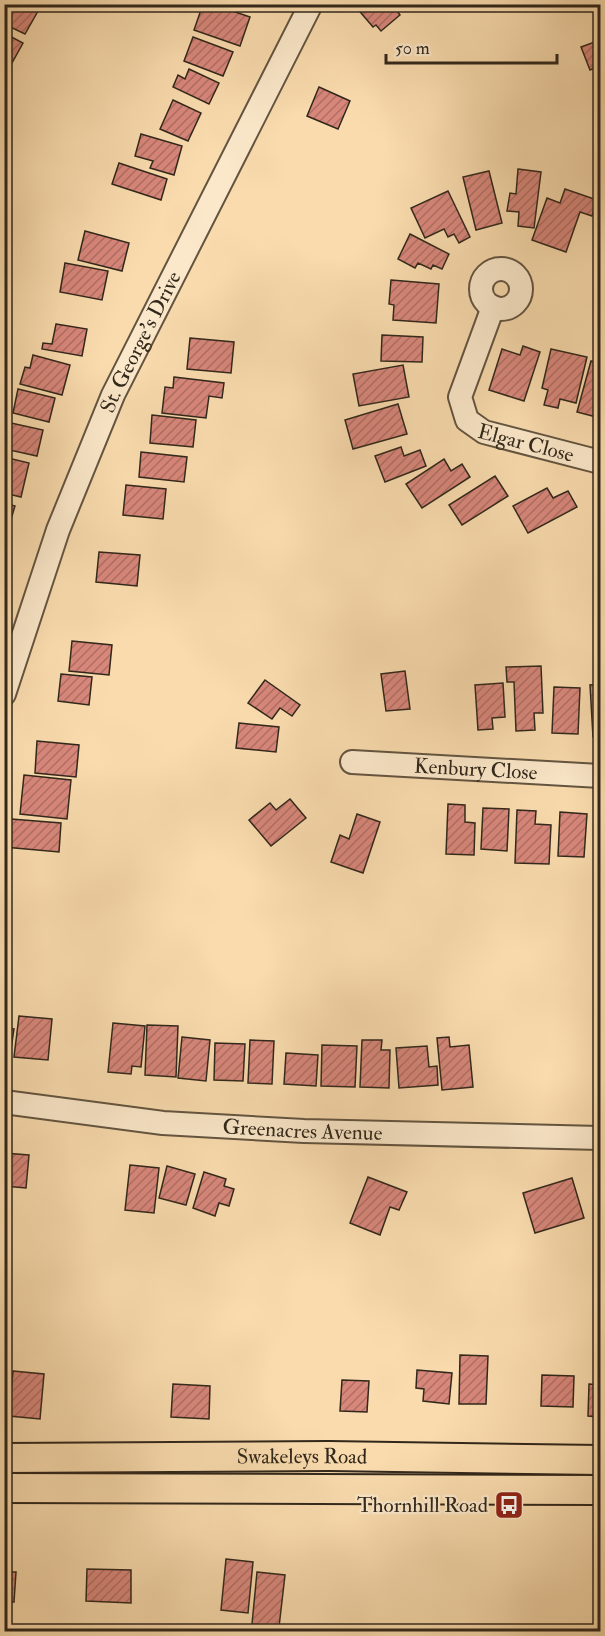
<svg xmlns="http://www.w3.org/2000/svg" width="605" height="1636" viewBox="0 0 605 1636" font-family="'IM FELL Double Pica',serif">
	<style>
		.building { fill: url(#building-hatch); stroke: #31271b; stroke-width: 1.5 }
		.lines { fill: none; stroke-linecap: round; stroke-linejoin: round }
		.minor-casing { stroke: #635440; stroke-width: 26 }
		.major-casing { stroke: #31271b; stroke-width: 32 }
		.minor { stroke: #fbe8ca; stroke-width: 22 }
		.major { stroke: #f9dbad; stroke-width: 28 }
		.labels { text-anchor: middle; stroke-width: 4.5; stroke-linejoin: round; paint-order: stroke }
		.street-label { font-size: 21px; fill: #31271b; stroke: #fbe8ca }
		.poi-label { font-size: 21px; fill: #31271b; stroke: #fbe8ca; text-anchor: end }
	</style>
	<defs>
		<pattern id="building-hatch" width="6" height="6" patternUnits="userSpaceOnUse" patternTransform="scale(1.5)"><rect width="6" height="6" fill="#d8877b"/><path d="M-1 1l2-2M0 6l6-6M5 7l2-2" fill="none" stroke="#b06e64"/></pattern>
	</defs>
	<rect width="100%" height="100%" fill="#f9dbad"/>
	<filter id="stains"><feTurbulence type="fractalNoise" baseFrequency=".00333" numOctaves="4"/><feColorMatrix values="0 0 0 0 .2 0 0 0 0 .09 0 0 0 0 .02 0 0 0 .5 -.17"/></filter>
	<radialGradient id="worn" r=".72"><stop offset=".6" stop-color="#630" stop-opacity="0"/><stop offset="1" stop-color="#630" stop-opacity=".3"/></radialGradient>
	<!-- building -->
	<g class="building">
		<polygon points="4,4 25,4 38,11 25,34 4,24"/>
		<polygon points="203,4 212,4 250,17 240,46 194,30"/>
		<polygon points="243,4 258,4 256,10"/>
		<polygon points="360,4 392,4 400,15 381,31 376,25 373,27 356,7"/>
		<polygon points="4,33 23,43 7,72 4,70"/>
		<polygon points="193,37 233,52 223,76 184,61"/>
		<polygon points="600,40 600,66 590,70 581,47"/>
		<polygon points="189,69 219,83 209,104 173,87 178,75 185,79"/>
		<polygon points="319,87 350,101 338,129 307,116"/>
		<polygon points="173,100 201,113 188,141 160,129"/>
		<polygon points="141,134 182,146 174,175 150,168 153,161 135,156"/>
		<polygon points="119,163 167,179 161,200 112,184"/>
		<polygon points="518,169 541,172 534,228 518,226 519,212 507,211 510,193 516,194"/>
		<polygon points="489,171 502,223 476,230 463,177"/>
		<polygon points="565,189 597,200 592,216 580,212 566,252 532,240 547,198 560,203"/>
		<polygon points="448,191 470,237 459,243 454,234 448,237 444,229 425,238 411,208"/>
		<polygon points="85,231 129,243 122,271 78,260"/>
		<polygon points="410,234 449,254 442,269 433,265 431,269 418,263 415,268 398,259"/>
		<polygon points="65,263 108,271 102,300 60,292"/>
		<polygon points="391,280 439,284 436,323 393,320 394,305 389,304"/>
		<polygon points="56,324 87,329 82,356 42,349 43,343 52,344"/>
		<polygon points="382,335 423,337 422,362 381,361"/>
		<polygon points="190,338 234,342 231,373 187,369"/>
		<polygon points="523,346 540,352 524,401 489,390 502,349 520,355"/>
		<polygon points="551,349 587,357 576,403 560,399 558,408 544,405 548,390 542,388"/>
		<polygon points="33,355 70,365 62,395 20,384 25,367 30,368"/>
		<polygon points="591,361 600,363 600,418 577,412"/>
		<polygon points="403,365 409,397 359,406 353,374"/>
		<polygon points="174,377 224,383 222,398 209,396 206,418 162,413 165,387 173,388"/>
		<polygon points="18,389 55,398 49,422 13,413"/>
		<polygon points="398,404 407,434 353,449 345,420"/>
		<polygon points="152,415 196,420 193,447 150,443"/>
		<polygon points="11,423 43,430 37,456 5,449"/>
		<polygon points="401,447 404,456 420,450 426,466 385,482 375,456"/>
		<polygon points="141,452 187,457 184,482 139,477"/>
		<polygon points="4,457 29,463 21,497 4,493"/>
		<polygon points="444,459 451,471 462,464 470,477 422,508 406,484"/>
		<polygon points="495,476 508,496 462,525 449,505"/>
		<polygon points="126,485 166,489 163,519 123,515"/>
		<polygon points="547,488 553,498 568,491 577,507 528,533 513,506"/>
		<polygon points="4,503 15,506 6,536 4,536"/>
		<polygon points="99,552 140,555 137,586 96,582"/>
		<polygon points="72,641 112,645 109,675 69,671"/>
		<polygon points="541,666 543,713 534,713 535,730 516,731 514,682 507,682 506,667"/>
		<polygon points="405,671 410,709 386,711 381,674"/>
		<polygon points="61,674 92,677 89,705 58,701"/>
		<polygon points="265,680 300,705 292,716 280,708 272,719 248,703"/>
		<polygon points="503,683 505,717 492,718 493,729 478,730 475,685"/>
		<polygon points="600,684 600,736 593,737 590,685"/>
		<polygon points="554,687 580,688 578,734 552,733"/>
		<polygon points="239,723 279,727 276,752 236,748"/>
		<polygon points="37,741 79,745 76,777 35,773"/>
		<polygon points="24,775 71,780 67,819 20,814"/>
		<polygon points="290,799 306,818 271,846 249,820 270,803 276,810"/>
		<polygon points="448,804 465,805 465,822 475,823 474,855 446,854"/>
		<polygon points="483,808 509,809 507,851 481,849"/>
		<polygon points="517,810 536,811 535,824 551,825 549,864 515,863"/>
		<polygon points="560,812 587,814 584,857 558,856"/>
		<polygon points="357,814 380,822 363,873 331,862 340,835 349,839"/>
		<polygon points="11,819 61,823 59,852 4,847 4,831 10,832"/>
		<polygon points="4,1014 5,1028 14,1029 11,1049 4,1049"/>
		<polygon points="19,1016 52,1019 48,1060 14,1057"/>
		<polygon points="113,1023 145,1026 141,1067 132,1066 131,1074 108,1072"/>
		<polygon points="147,1025 178,1026 176,1077 145,1075"/>
		<polygon points="182,1037 210,1040 206,1081 178,1078"/>
		<polygon points="449,1037 450,1047 469,1045 473,1087 442,1090 437,1038"/>
		<polygon points="250,1040 274,1041 272,1084 248,1083"/>
		<polygon points="362,1040 382,1040 381,1050 390,1050 389,1088 360,1087"/>
		<polygon points="215,1043 245,1044 243,1081 214,1080"/>
		<polygon points="322,1045 357,1046 355,1087 321,1086"/>
		<polygon points="427,1046 429,1067 437,1066 438,1085 399,1088 396,1048"/>
		<polygon points="286,1053 318,1055 316,1086 284,1084"/>
		<polygon points="4,1153 29,1155 26,1188 4,1186"/>
		<polygon points="130,1165 159,1168 154,1213 125,1210"/>
		<polygon points="167,1166 195,1174 186,1205 159,1198"/>
		<polygon points="204,1172 226,1179 224,1186 234,1189 229,1206 219,1203 215,1216 193,1208"/>
		<polygon points="368,1177 407,1192 399,1210 390,1207 380,1235 350,1223"/>
		<polygon points="572,1178 584,1218 535,1233 523,1193"/>
		<polygon points="460,1355 488,1356 486,1404 459,1404"/>
		<polygon points="417,1370 452,1373 449,1404 423,1401 424,1389 416,1388"/>
		<polygon points="13,1371 44,1374 40,1419 9,1416"/>
		<polygon points="542,1375 574,1376 573,1407 541,1406"/>
		<polygon points="342,1380 369,1381 367,1412 340,1411"/>
		<polygon points="173,1384 210,1386 209,1419 171,1417"/>
		<polygon points="589,1384 600,1385 600,1417 588,1416"/>
		<polygon points="226,1559 253,1562 248,1613 221,1610"/>
		<polygon points="87,1569 131,1570 131,1603 86,1601"/>
		<polygon points="4,1572 16,1572 14,1602 4,1602"/>
		<polygon points="257,1572 285,1575 279,1627 252,1624"/>
	</g>
	<g class="lines">
		<!-- minor casing -->
		<g class="minor-casing">
			<g id="minor">
				<circle cx="501" cy="289" r="20"/>
				<path id="s1" d="M493 307 460 397 467 420 484 432 600 462"/>
				<path id="s2" d="M4 694 58 530 113 395 311 4"/>
				<path id="s3" d="M352 762 600 776"/>
				<path id="s4" d="M4 1102 163 1123 304 1131 600 1138"/>
			</g>
		</g>
		<!-- major casing -->
		<g class="major-casing">
			<g id="major">
				<path id="s5" d="M4 1458 329 1456 600 1460"/>
				<polyline points="4,1488 600,1490"/>
			</g>
		</g>
		<!-- minor -->
		<use href="#minor" class="minor"/>
		<!-- major -->
		<use href="#major" class="major"/>
	</g>
	<!-- icons -->
	<defs>
		<g id="bus-square" transform="scale(1.5)"><rect x="-9" y="-9" width="18" height="18" rx="4" fill="#8f2418" stroke="#fbe8ca"/><path d="M-5-6H5V4H4V6H2V4H-2V6H-4V4H-5ZM-3.5-4V0h7V-4ZM-3.5 1.2v1.5H-2V1.2ZM2 1.2v1.5H3.5V1.2Z" fill="#fff"/></g>
	</defs>
	<g fill-rule="evenodd">
		<use href="#bus-square" x="509" y="1505"/>
	</g>
	<g class="labels">
		<!-- street labels -->
		<g class="street-label">
			<text dy="7" stroke="none"><textPath href="#s2" startOffset="378">St. George's Drive</textPath></text>
			<text dy="7" stroke="none"><textPath href="#s1" startOffset="184">Elgar Close</textPath></text>
			<text dy="7" stroke="none"><textPath href="#s3" startOffset="124">Kenbury Close</textPath></text>
			<text dy="7" stroke="none"><textPath href="#s4" startOffset="300">Greenacres Avenue</textPath></text>
			<text dy="7" stroke="none"><textPath href="#s5" startOffset="298">Swakeleys Road</textPath></text>
		</g>
		<!-- poi labels -->
		<g class="poi-label">
			<text x="488" y="1512">Thornhill Road</text>
		</g>
	</g>
	<!-- margin -->
	<rect width="605" height="1636" fill="none" stroke="#f9dbad" stroke-width="24"/>
	<rect x="6" y="6" width="593" height="1624" fill="none" stroke="#31271b" stroke-width="3"/>
	<rect x="12" y="12" width="581" height="1612" fill="none" stroke="#31271b" stroke-width="1.5"/>
	<!-- scale -->
	<path d="M386 54v9h171v-9" fill="none" stroke="#31271b" stroke-width="3"/>
	<text x="395" y="54" font-size="18" fill="#31271b" stroke="#fbe8ca" stroke-width="4.5" paint-order="stroke">50 m</text>
	<rect width="100%" height="100%" filter="url(#stains)"/>
	<rect width="100%" height="100%" fill="url(#worn)"/>
</svg>
